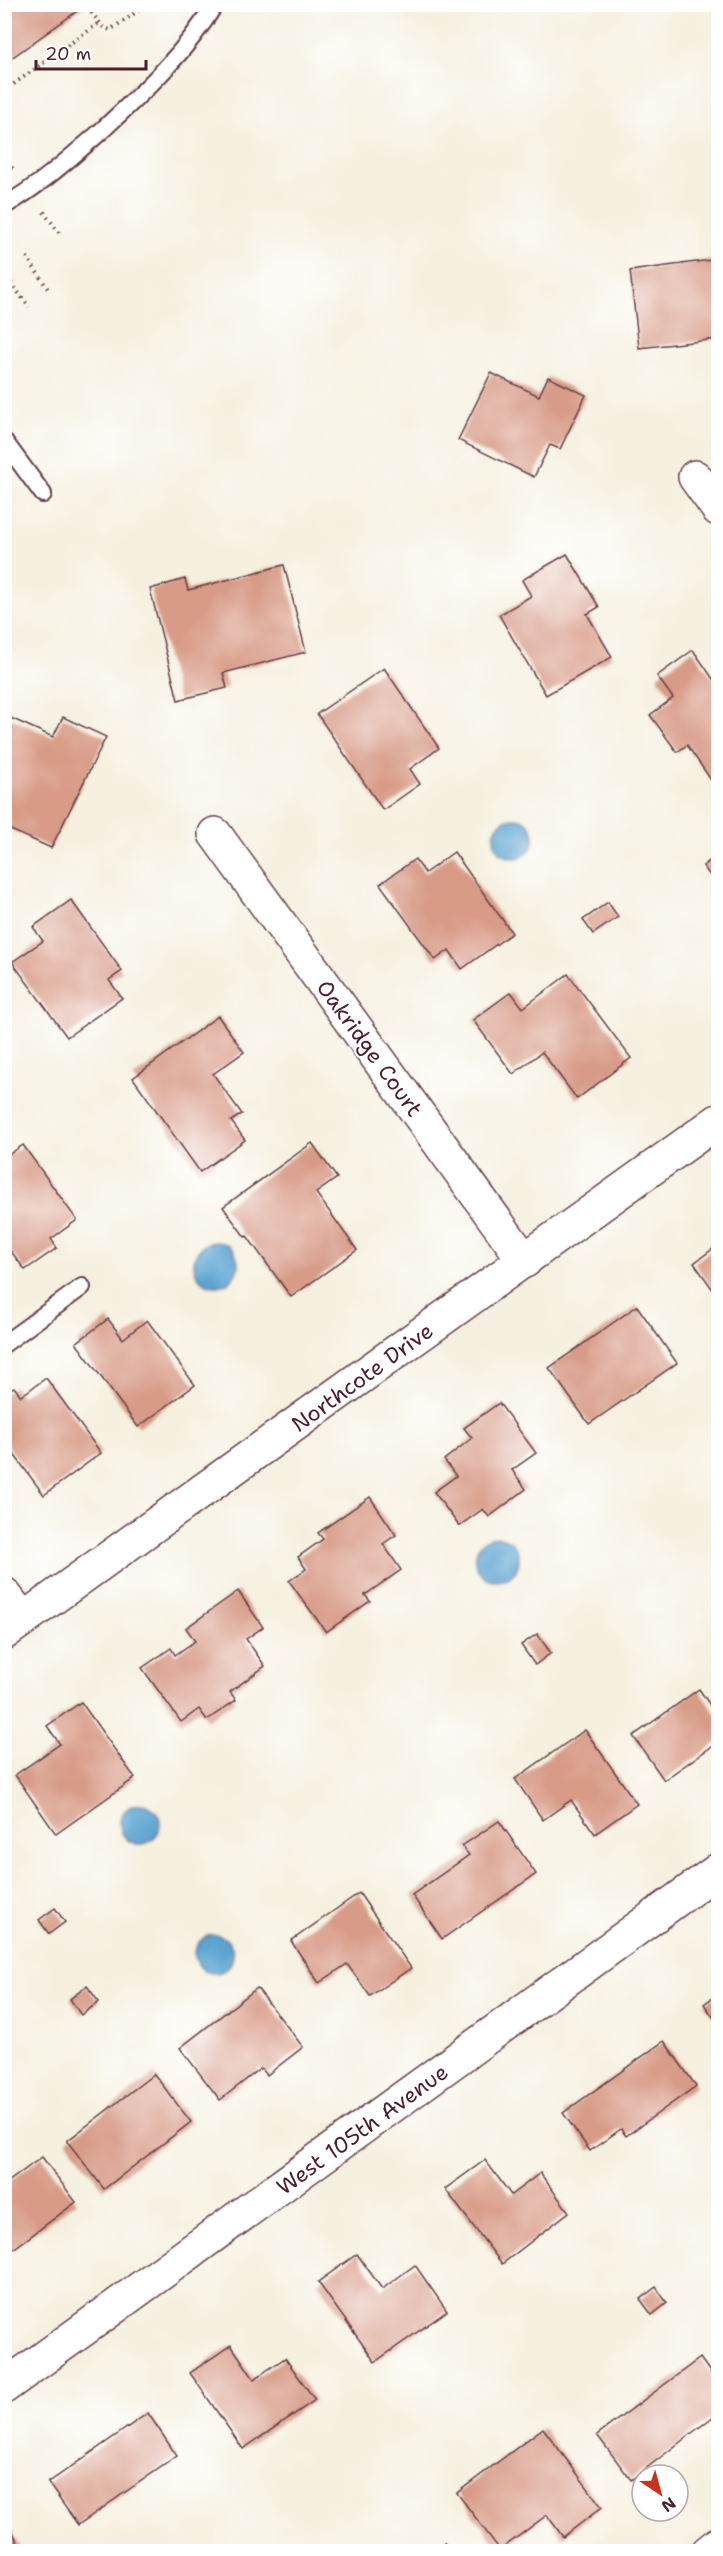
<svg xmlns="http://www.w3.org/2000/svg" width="723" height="2556" viewBox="0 0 723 2556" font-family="'Shantell Sans',sans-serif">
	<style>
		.water { fill: #5ca3d2; stroke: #53617e; stroke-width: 1.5 }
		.building { fill: #d89b87 }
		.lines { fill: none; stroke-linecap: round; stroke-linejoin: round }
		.service-casing { stroke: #643e46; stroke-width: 20 }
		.minor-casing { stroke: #643e46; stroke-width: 36 }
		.path { stroke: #643e46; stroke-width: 4; stroke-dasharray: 1.5 4.5; stroke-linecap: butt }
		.service { stroke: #fff; stroke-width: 16 }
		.minor { stroke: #fff; stroke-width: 33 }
		.labels { text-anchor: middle; stroke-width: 4.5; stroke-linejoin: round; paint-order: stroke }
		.street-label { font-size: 22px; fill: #4a1f2b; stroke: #fff }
	</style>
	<rect width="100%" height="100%" fill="#fff"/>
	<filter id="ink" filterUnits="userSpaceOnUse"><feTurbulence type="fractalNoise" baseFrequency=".0167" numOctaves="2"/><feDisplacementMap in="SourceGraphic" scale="12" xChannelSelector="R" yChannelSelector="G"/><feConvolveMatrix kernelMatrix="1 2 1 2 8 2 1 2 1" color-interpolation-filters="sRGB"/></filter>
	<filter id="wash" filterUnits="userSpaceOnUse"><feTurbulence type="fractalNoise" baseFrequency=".008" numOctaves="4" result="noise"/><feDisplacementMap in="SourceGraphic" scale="24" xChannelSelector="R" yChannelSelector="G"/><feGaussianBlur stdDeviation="1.35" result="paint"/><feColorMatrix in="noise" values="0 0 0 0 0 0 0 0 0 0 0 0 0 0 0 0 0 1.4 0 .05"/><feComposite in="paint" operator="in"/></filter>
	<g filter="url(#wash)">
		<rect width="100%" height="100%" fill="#f5f0df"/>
		<!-- water -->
		<g class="water">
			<circle cx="514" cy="838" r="20"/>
			<circle cx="216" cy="1264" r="22"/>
			<circle cx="497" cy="1559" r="22"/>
			<circle cx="140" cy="1824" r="20"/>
			<circle cx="214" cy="1954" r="19"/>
		</g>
		<g id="blocks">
			<!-- building -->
			<g class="building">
				<polygon points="4,4 87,4 10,59 4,52"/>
				<polygon points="718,259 718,339 639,348 630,271"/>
				<polygon points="491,373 539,396 548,377 586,395 560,449 550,445 534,477 458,440"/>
				<polygon points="567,554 599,607 587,614 612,657 546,695 499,615 531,596 522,580"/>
				<polygon points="284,565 306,652 223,673 227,688 178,700 150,589 185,579 188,590"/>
				<polygon points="693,650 718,686 718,790 687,745 677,752 650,715 673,698 657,676"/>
				<polygon points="384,668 439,748 410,769 420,784 383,810 317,714"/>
				<polygon points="4,715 53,737 63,717 106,737 51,848 4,827"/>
				<polygon points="454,852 512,933 462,969 449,950 435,960 380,884 415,859 425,873"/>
				<polygon points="718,854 718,887 703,866"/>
				<polygon points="71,900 122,971 109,980 122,998 67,1037 12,962 43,941 33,927"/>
				<polygon points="608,902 618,917 593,934 583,920"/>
				<polygon points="568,974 631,1058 577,1099 542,1052 513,1074 473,1020 511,992 523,1008"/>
				<polygon points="218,1016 244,1052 213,1074 242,1114 231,1121 245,1140 200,1172 133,1078"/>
				<polygon points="312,1143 337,1178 316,1193 357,1250 291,1297 247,1236 245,1237 223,1207"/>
				<polygon points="23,1145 77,1220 51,1239 57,1248 25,1270 4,1242 4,1158"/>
				<polygon points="718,1245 718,1297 694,1263"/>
				<polygon points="637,1306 677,1363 589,1424 549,1368"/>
				<polygon points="108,1319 123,1339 147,1320 195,1385 138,1427 76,1343"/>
				<polygon points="46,1378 101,1453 44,1495 4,1441 4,1394 14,1387 21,1396"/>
				<polygon points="499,1403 536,1453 512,1470 526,1489 489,1517 483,1509 459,1526 434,1492 456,1476 444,1460 472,1438 464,1428"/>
				<polygon points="370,1497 396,1535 383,1544 401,1570 365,1595 370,1601 326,1632 289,1581 306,1569 298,1557 323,1539 318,1533"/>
				<polygon points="238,1591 263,1627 246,1639 265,1666 230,1692 236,1700 207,1720 199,1709 181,1722 142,1668 171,1648 175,1655 195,1641 186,1628"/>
				<polygon points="537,1634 551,1653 535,1665 521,1645"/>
				<polygon points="699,1689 718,1717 718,1742 664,1780 633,1736"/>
				<polygon points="81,1702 135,1778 56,1834 15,1775 60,1744 47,1726"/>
				<polygon points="585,1730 637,1804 595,1834 571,1800 543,1820 515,1779"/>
				<polygon points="499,1821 536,1874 442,1939 412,1895 469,1855 462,1846"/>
				<polygon points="359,1893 411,1968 370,1996 347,1964 319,1983 291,1941"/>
				<polygon points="55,1908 65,1922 49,1934 39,1920"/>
				<polygon points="87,1986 99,2002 81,2015 70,1999"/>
				<polygon points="257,1988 303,2047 267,2075 261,2068 220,2100 180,2048"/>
				<polygon points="718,1994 718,2024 704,2004"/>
				<polygon points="664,2041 696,2086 626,2136 621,2129 590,2151 563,2113"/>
				<polygon points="154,2074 191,2122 104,2189 67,2141"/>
				<polygon points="42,2157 76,2202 4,2256 4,2185"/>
				<polygon points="485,2160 511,2195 540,2173 569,2212 502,2264 445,2189"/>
				<polygon points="357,2254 382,2289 415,2265 447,2311 375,2362 318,2282"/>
				<polygon points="656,2287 667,2303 652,2315 640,2299"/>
				<polygon points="231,2345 254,2379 285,2358 315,2400 243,2449 190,2373"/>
				<polygon points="700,2358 718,2383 718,2413 631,2480 597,2435"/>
				<polygon points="148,2413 177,2456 78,2525 48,2483"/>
				<polygon points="543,2428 602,2507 563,2537 547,2515 500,2550 457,2493"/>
				<polygon points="6,2517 22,2552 4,2552"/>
				<polygon points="444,2542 450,2552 431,2552"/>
			</g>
		</g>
	</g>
	<g filter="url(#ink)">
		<use href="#blocks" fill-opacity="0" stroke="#643e46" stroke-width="1.5"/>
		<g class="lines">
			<!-- service casing -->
			<g class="service-casing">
				<g id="service">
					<path d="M4 206C39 186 69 159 99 133 141 94 185 54 215 4"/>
					<polyline points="4,441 43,494"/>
					<polyline points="4,1344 82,1287"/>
				</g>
			</g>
			<!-- minor casing -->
			<g class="minor-casing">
				<g id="minor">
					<polyline points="695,477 718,509"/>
					<polyline points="215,834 525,1261"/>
					<polyline points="4,1594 23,1619"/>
					<polyline points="4,1633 718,1121"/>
					<polyline points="4,2387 718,1870"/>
					<polyline points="708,2552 718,2544"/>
				</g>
			</g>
			<!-- path -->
			<g class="path">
				<polyline points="91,4 87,7 103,27 110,30 148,4"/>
				<polyline points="4,91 99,23"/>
				<polyline points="4,158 13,169"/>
				<polyline points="44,212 60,234"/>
				<polyline points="27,257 50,292"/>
				<polyline points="4,273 29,307"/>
				<polyline points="4,319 7,323"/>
			</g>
			<!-- service -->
			<use href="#service" class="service"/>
			<!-- minor -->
			<use href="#minor" class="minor"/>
		</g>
	</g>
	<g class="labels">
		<!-- street labels -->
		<g class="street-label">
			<text transform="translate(370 1048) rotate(54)" y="8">Oakridge Court</text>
			<text transform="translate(362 1377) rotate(-36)" y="8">Northcote Drive</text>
			<text transform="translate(362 2129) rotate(-36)" y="8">West 105th Avenue</text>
		</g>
	</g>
	<!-- margin -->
	<rect width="723" height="2556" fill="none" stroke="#fff" stroke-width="24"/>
	<!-- north arrow -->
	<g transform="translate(660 2493) rotate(144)"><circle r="28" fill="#ffffff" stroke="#b7a5aa" stroke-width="1.5"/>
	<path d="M0-4.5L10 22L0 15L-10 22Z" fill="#c8321e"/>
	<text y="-9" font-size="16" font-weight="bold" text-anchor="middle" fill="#4a1f2b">N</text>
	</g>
	<!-- scale -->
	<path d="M36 60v9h110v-9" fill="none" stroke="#4a1f2b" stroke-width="3"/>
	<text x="45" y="60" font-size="18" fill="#4a1f2b" stroke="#ffffff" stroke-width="4.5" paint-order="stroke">20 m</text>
</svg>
